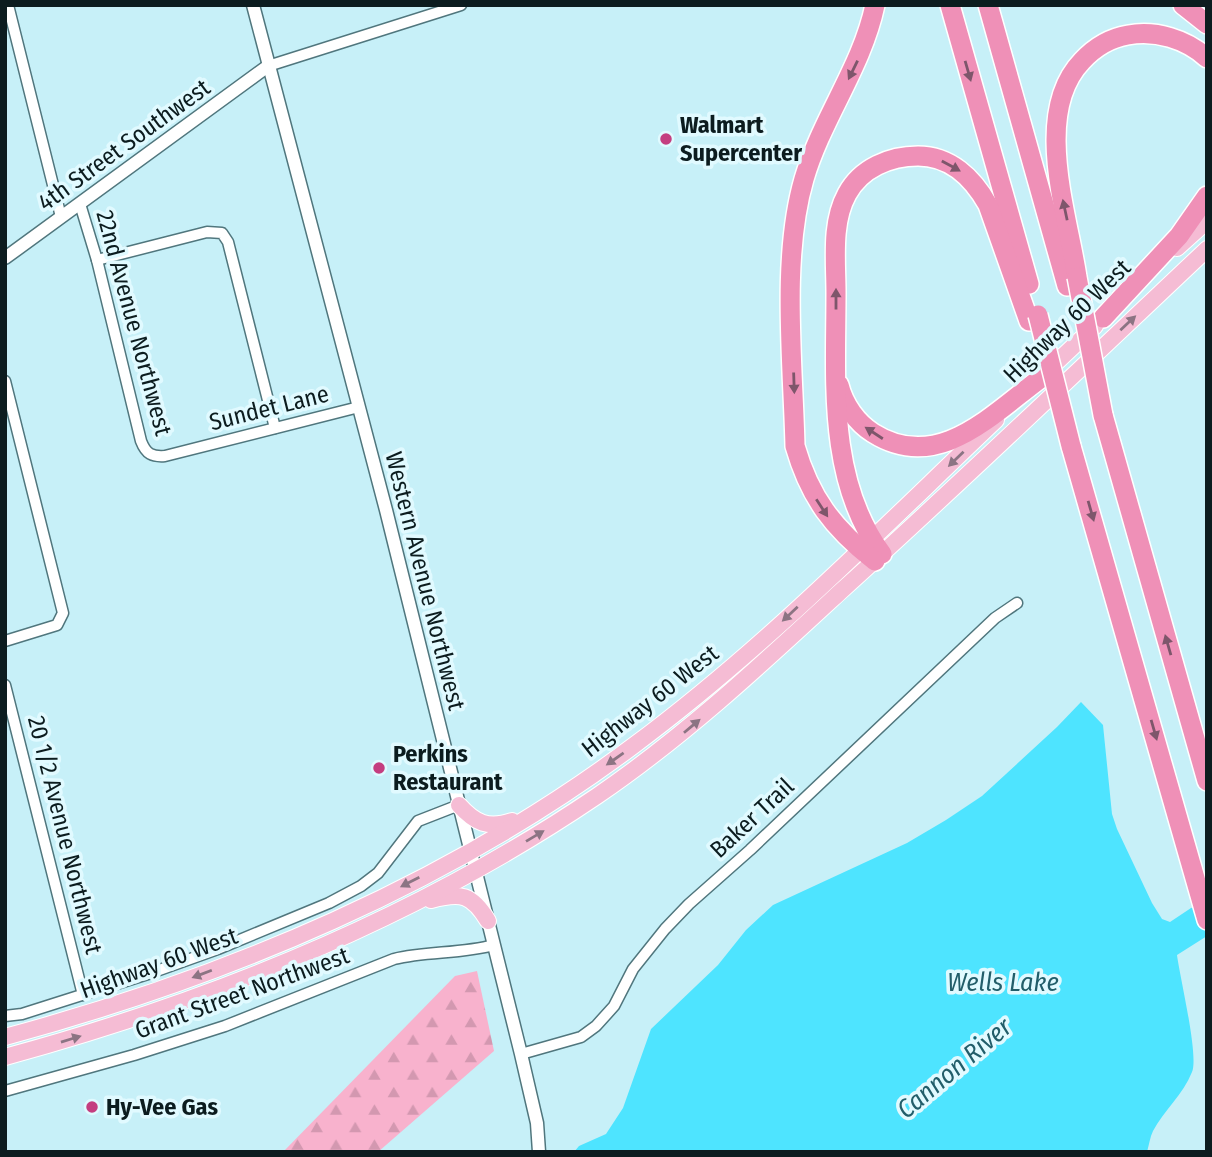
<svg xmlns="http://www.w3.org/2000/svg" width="1212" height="1157" viewBox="0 0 1212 1157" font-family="'Fira Sans Condensed',sans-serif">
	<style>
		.forest { fill: url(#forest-firs) }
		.water { fill: #4ee4ff }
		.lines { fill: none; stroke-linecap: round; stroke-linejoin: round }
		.minor-casing { stroke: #50767d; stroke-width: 13 }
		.tertiary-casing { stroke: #50767d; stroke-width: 15 }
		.primary-casing { stroke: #fff; stroke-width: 18 }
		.motorway-casing { stroke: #fff; stroke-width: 22 }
		.minor { stroke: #fff; stroke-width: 10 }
		.tertiary { stroke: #fff; stroke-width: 12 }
		.primary { stroke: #f5bcd4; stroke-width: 16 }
		.motorway { stroke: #ef90b7; stroke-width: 19 }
		.motorway-bridge-casing { stroke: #fff; stroke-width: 22; stroke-linecap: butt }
		.motorway-bridge { stroke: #ef90b7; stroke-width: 19 }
		.oneway { fill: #7e566b }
		.oneway2 { fill: #8c7483 }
		.poi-dot { fill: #c43e80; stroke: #e1faff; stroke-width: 2.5 }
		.labels { text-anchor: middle; stroke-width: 7; stroke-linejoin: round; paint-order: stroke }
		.poi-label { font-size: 24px; font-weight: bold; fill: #0c1c1f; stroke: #e1faff; text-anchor: start }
		.street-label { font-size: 24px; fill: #0c1c1f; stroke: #e1faff }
		.water-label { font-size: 26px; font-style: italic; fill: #225e6a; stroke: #e1faff }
	</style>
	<defs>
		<pattern id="forest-firs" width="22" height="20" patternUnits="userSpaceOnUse" patternTransform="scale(1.75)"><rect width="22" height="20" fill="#f8b2cd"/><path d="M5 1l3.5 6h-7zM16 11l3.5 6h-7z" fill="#d398b0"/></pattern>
	</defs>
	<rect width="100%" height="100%" fill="#c7f0f8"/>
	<!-- forest -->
	<polygon class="forest" points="477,971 494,1051 378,1152 283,1152 455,976"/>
	<!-- water -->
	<path class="water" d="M1081 702 1103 725 1112 814 1117 829 1152 903 1162 919 1170 922 1191 908 1207 904V936L1177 955C1180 978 1199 1056 1192 1072 1183 1095 1164 1110 1153 1131 1150 1137 1149 1145 1147 1152H574L579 1146 606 1134 623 1108 651 1029 718 965 746 930 773 905 907 843 946 820 982 796 1057 727Z"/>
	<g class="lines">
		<!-- minor casing -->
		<g class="minor-casing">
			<g id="minor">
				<polyline points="8,5 61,217"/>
				<polyline points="268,66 461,5"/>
				<path d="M80 204 97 260 141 441C146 454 152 457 165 456L359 407"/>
				<polyline points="97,260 207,232 222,233 228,242 275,428"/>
				<polyline points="5,381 63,613 57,625 5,641"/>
				<polyline points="5,685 83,995"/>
				<polyline points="5,1016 22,1014 151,973 218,949 329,903 361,886 378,873 418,821 459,805"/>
				<polyline points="521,1054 581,1037 596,1026 614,1006 633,969 665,929 689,904 750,850 995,618 1017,603"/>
				<path d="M5 1091 134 1055 225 1026 394 959C427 951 461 954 494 945"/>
			</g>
		</g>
		<!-- tertiary casing -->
		<g class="tertiary-casing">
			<g id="tertiary">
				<polyline points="253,5 386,510 521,1054 537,1123 539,1152"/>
				<polyline points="5,258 268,66"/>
			</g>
		</g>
		<!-- primary casing -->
		<g class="primary-casing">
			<g id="primary">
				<polyline points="1177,248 1207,221"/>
				<polyline points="1045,373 1095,326"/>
				<path d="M459 805C475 823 488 829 512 821"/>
				<path d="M431 900C461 892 472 894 488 921"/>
				<path d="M5 1037C227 977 449 884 633 746 764 649 878 532 996 420"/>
				<path d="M5 1057C214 1000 417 918 597 796 685 736 762 664 840 592 964 480 1085 364 1207 249"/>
			</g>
		</g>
		<!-- motorway casing -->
		<g class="motorway-casing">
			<g id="motorway">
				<polyline points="950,5 1029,284"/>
				<polyline points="988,5 1067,286"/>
				<polyline points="1183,5 1207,24"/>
				<path d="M1077 277C1068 215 1032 113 1082 61 1094 48 1110 38 1128 35 1156 30 1186 39 1207 58"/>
				<polyline points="1103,318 1179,236 1207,196"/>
				<path d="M839 385C844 405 857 423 873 433 938 474 992 414 1041 378"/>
				<polyline points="1103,415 1207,781"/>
				<polyline points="1071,446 1207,920"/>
				<path d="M882 554C827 480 836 380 836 293 836 261 831 223 847 194 861 168 890 156 918 156 950 156 973 178 988 205L1029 321"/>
				<path d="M875 561C833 528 810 498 795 446 793 363 781 258 804 179 822 118 862 67 875 5"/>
			</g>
		</g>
		<!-- minor -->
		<use href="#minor" class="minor"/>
		<!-- tertiary -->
		<use href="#tertiary" class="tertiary"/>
		<!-- primary -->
		<use href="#primary" class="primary"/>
		<!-- motorway -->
		<use href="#motorway" class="motorway"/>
		<!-- motorway-bridge casing -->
		<g class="motorway-bridge-casing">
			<g id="motorway-bridge">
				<polyline points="1077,277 1103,415"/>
				<polyline points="1038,315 1071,446"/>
			</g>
		</g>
		<!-- motorway-bridge -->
		<use href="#motorway-bridge" class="motorway-bridge"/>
	</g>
	<!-- one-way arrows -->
	<defs><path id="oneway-solid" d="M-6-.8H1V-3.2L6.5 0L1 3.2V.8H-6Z" transform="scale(1.75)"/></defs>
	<g class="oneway">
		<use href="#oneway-solid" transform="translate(853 70) rotate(116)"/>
		<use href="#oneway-solid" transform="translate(968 71) rotate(74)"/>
		<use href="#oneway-solid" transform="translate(951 166) rotate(29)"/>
		<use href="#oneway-solid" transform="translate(1065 210) rotate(-102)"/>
		<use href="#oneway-solid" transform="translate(836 299) rotate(-90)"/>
		<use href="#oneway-solid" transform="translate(794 383) rotate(88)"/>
		<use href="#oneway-solid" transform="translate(874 433) rotate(-147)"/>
		<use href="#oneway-solid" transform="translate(822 508) rotate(57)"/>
		<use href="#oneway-solid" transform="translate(1091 511) rotate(74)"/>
		<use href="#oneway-solid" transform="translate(1168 645) rotate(-106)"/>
		<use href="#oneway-solid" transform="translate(1154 730) rotate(74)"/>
	</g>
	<g class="oneway2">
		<use href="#oneway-solid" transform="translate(1128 323) rotate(-43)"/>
		<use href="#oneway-solid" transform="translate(956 459) rotate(136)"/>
		<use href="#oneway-solid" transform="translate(790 614) rotate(137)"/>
		<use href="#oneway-solid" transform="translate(692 726) rotate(-40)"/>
		<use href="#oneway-solid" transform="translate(615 759) rotate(145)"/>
		<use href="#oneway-solid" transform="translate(535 836) rotate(-31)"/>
		<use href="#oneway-solid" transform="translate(410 882) rotate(153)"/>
		<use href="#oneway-solid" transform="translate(202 974) rotate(159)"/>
		<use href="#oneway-solid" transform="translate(71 1039) rotate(-17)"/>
	</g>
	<!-- markers -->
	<g class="poi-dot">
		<circle cx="666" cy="139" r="7"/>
		<circle cx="379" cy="768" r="7"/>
		<circle cx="92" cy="1107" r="7"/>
	</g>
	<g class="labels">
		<!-- poi labels -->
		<g class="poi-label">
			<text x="680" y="133">Walmart<tspan x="680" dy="28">Supercenter</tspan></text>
			<text x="393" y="762">Perkins<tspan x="393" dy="28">Restaurant</tspan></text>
			<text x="106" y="1115">Hy-Vee Gas</text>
		</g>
		<!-- street labels -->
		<g class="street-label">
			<text transform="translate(124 145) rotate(-36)" y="8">4th Street Southwest</text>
			<text transform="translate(1067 321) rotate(-44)" y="8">Highway 60 West</text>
			<text transform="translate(134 323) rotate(75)" y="8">22nd Avenue Northwest</text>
			<text transform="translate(269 408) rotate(-14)" y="8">Sundet Lane</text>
			<text transform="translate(425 581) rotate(76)" y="8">Western Avenue Northwest</text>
			<text transform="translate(650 701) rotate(-38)" y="8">Highway 60 West</text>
			<text transform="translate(752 818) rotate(-43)" y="8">Baker Trail</text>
			<text transform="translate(65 835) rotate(76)" y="8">20 1/2 Avenue Northwest</text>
			<text transform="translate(159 963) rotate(-20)" y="8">Highway 60 West</text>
			<text transform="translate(242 993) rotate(-20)" y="8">Grant Street Northwest</text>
		</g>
		<!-- water labels -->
		<g class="water-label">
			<text x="1003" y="991">Wells Lake</text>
			<text transform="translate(954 1068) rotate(-40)" y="9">Cannon River</text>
		</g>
	</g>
	<!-- border -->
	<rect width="1212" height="1157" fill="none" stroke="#0c1c1f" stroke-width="14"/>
</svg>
